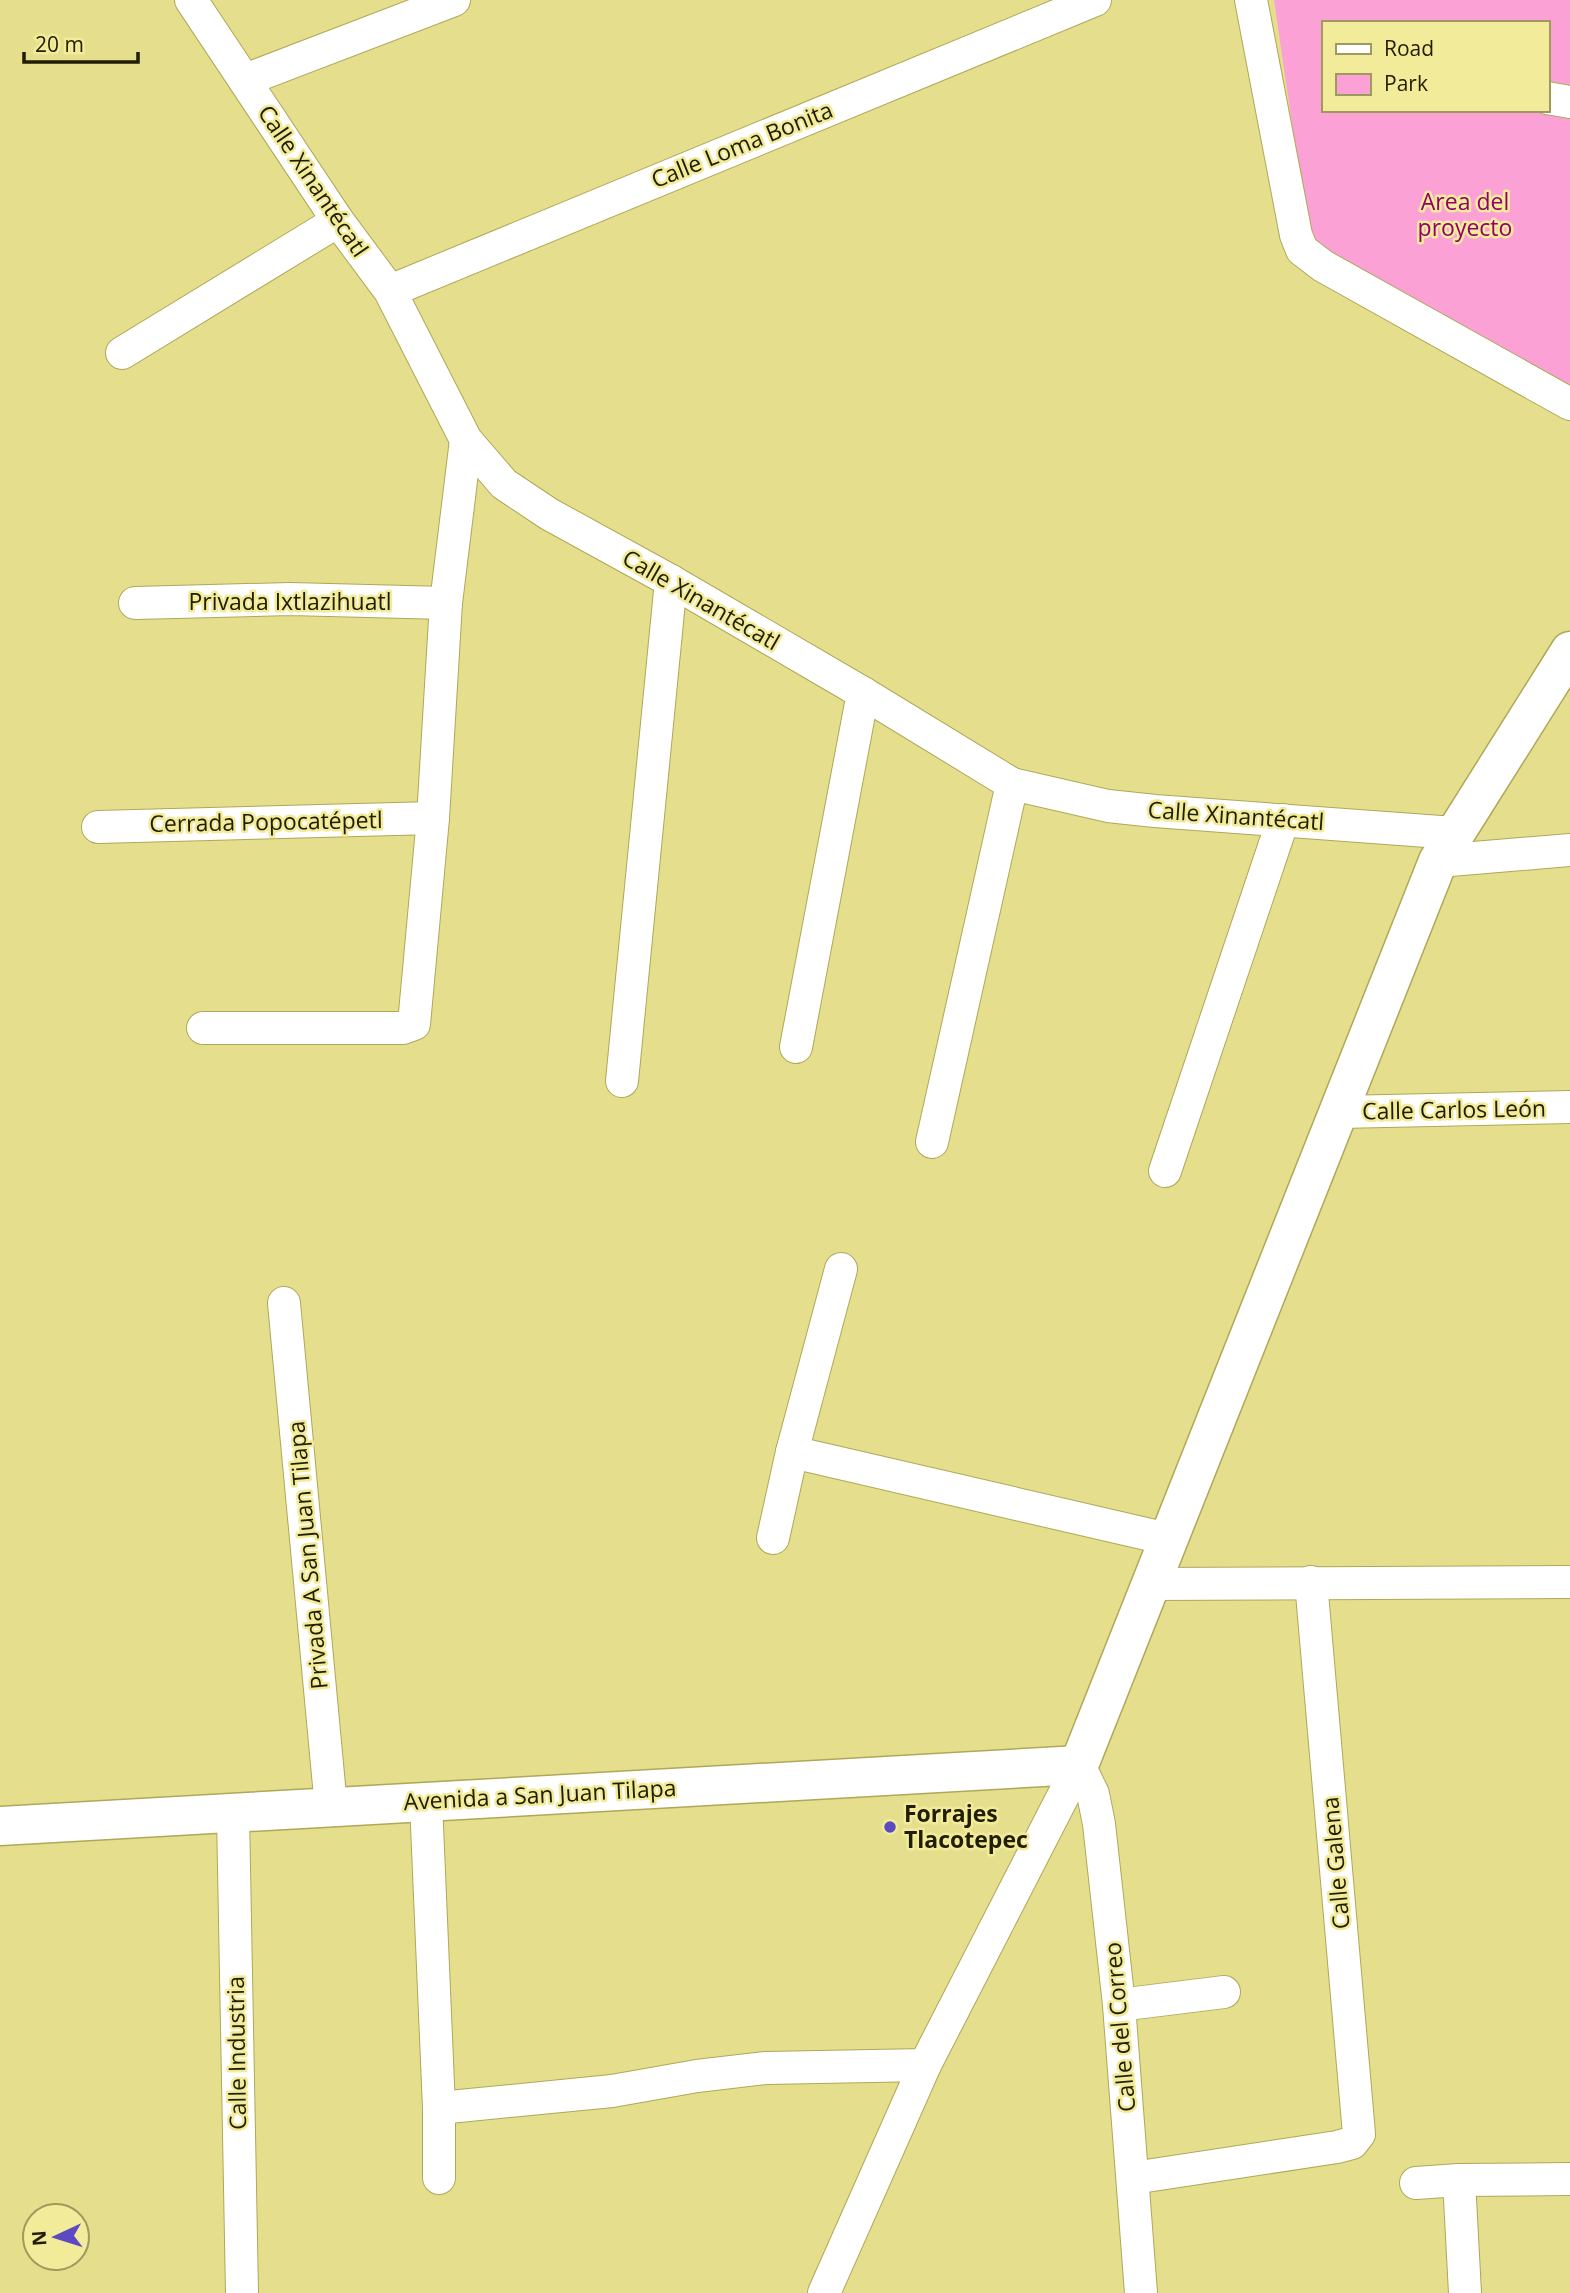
<svg xmlns="http://www.w3.org/2000/svg" width="1570" height="2293" viewBox="0 0 1570 2293" font-family="'Open Sans',sans-serif">
	<style>
		.green { fill: #fba1d6; fill-rule: evenodd }
		.lines { fill: none; stroke-linecap: round; stroke-linejoin: round }
		.minor-casing { stroke: #afa859; stroke-width: 34 }
		.secondary-casing { stroke: #afa859; stroke-width: 41 }
		.minor { stroke: #fff; stroke-width: 32 }
		.secondary { stroke: #fff; stroke-width: 38 }
		.poi-dot { fill: #5b4ac2; stroke: #f2eb9a; stroke-width: 2.5 }
		.labels { text-anchor: middle; stroke-width: 5; stroke-linejoin: round; paint-order: stroke }
		.street-label { font-size: 23px; fill: #201d00; stroke: #f2eb9a }
		.park-label { font-size: 23px; fill: #92006b; stroke: #f2eb9a }
		.poi-label { font-size: 23px; font-weight: bold; fill: #201d00; stroke: #f2eb9a; text-anchor: start }
	</style>
	<rect width="100%" height="100%" fill="#e5de8d"/>
	<!-- green -->
	<path class="green" d="M1274 0H1570V398L1310 247ZM1323 23H1547V110H1323Z"/>
	<g class="lines">
		<!-- minor casing -->
		<g class="minor-casing">
			<g id="minor">
				<polyline points="191,0 338,221 390,291 466,440 504,484 549,514 671,581 863,693 1012,784 1108,806 1155,811 1454,833"/>
				<polyline points="1251,0 1296,235 1302,250 1323,266 1570,404"/>
				<polyline points="245,80 454,0"/>
				<polyline points="1547,98 1570,102"/>
				<polyline points="390,291 1095,0"/>
				<polyline points="122,353 338,221"/>
				<polyline points="135,603 290,599 446,603"/>
				<polyline points="98,827 433,818"/>
				<polyline points="1438,861 1570,850"/>
				<polyline points="203,1028 403,1028 414,1024 433,818 446,603 466,440"/>
				<polyline points="796,1047 863,693"/>
				<polyline points="622,1081 671,581"/>
				<polyline points="1339,1112 1570,1107"/>
				<polyline points="932,1142 1012,784"/>
				<polyline points="1165,1171 1283,820"/>
				<polyline points="284,1303 331,1807"/>
				<polyline points="792,1452 1168,1539"/>
				<polyline points="773,1538 792,1452 841,1269"/>
				<polyline points="1150,1584 1570,1582"/>
				<polyline points="1079,1765 1093,1794 1099,1824 1119,2005 1141,2293"/>
				<polyline points="426,1802 439,2108 439,2178"/>
				<polyline points="233,1814 242,2293"/>
				<polyline points="1119,2005 1224,1992"/>
				<polyline points="439,2108 612,2091 697,2076 766,2068 925,2065"/>
				<polyline points="1133,2178 1337,2147 1352,2143 1359,2134 1311,1582"/>
				<polyline points="1459,2180 1465,2293"/>
				<polyline points="1416,2183 1459,2180 1570,2179"/>
				<polyline points="824,2293 925,2065 1079,1765"/>
			</g>
		</g>
		<!-- secondary casing -->
		<g class="secondary-casing">
			<polyline id="secondary" points="0,1826 1079,1765 1438,861 1570,651"/>
		</g>
		<!-- minor -->
		<use href="#minor" class="minor"/>
		<!-- secondary -->
		<use href="#secondary" class="secondary"/>
	</g>
	<!-- markers -->
	<circle class="poi-dot" cx="890" cy="1827" r="7"/>
	<g class="labels">
		<!-- street labels -->
		<g class="street-label">
			<text transform="translate(742 145) rotate(-22)" y="8">Calle Loma Bonita</text>
			<text transform="translate(313 181) rotate(56)" y="8">Calle Xinantécatl</text>
			<text transform="translate(701 600) rotate(30)" y="8">Calle Xinantécatl</text>
			<text x="290" y="610">Privada Ixtlazihuatl</text>
			<text transform="translate(1236 816) rotate(4)" y="8">Calle Xinantécatl</text>
			<text transform="translate(266 822) rotate(-1)" y="8">Cerrada Popocatépetl</text>
			<text transform="translate(1454 1110) rotate(-1)" y="8">Calle Carlos León</text>
			<text transform="translate(308 1555) rotate(-95)" y="8">Privada A San Juan Tilapa</text>
			<text transform="translate(540 1795) rotate(-3)" y="8">Avenida a San Juan Tilapa</text>
			<text transform="translate(1336 1863) rotate(-95)" y="8">Calle Galena</text>
			<text transform="translate(1120 2027) rotate(-95)" y="8">Calle del Correo</text>
			<text transform="translate(237 2053) rotate(-91)" y="8">Calle Industria</text>
		</g>
		<!-- park labels -->
		<g class="park-label">
			<text x="1465" y="210">Area del<tspan x="1465" dy="26">proyecto</tspan></text>
		</g>
		<!-- poi labels -->
		<g class="poi-label">
			<text x="904" y="1822">Forrajes<tspan x="904" dy="26">Tlacotepec</tspan></text>
		</g>
	</g>
	<!-- legend -->
	<rect x="1322" y="21" width="228" height="91" fill="#f2eb9a" stroke="#9e995c" stroke-width="2"/>
	<rect x="1336" y="44" width="35" height="10" fill="#ffffff" stroke="#9e995c" stroke-width="2"/>
	<text x="1384" y="56" font-size="21" fill="#201d00">Road</text>
	<rect x="1336" y="74" width="35" height="21" fill="#fba1d6" stroke="#9e995c" stroke-width="2"/>
	<text x="1384" y="91" font-size="21" fill="#201d00">Park</text>
	<!-- north arrow -->
	<g transform="translate(56 2237) rotate(266)"><circle r="33" fill="#f2eb9a" stroke="#9e995c" stroke-width="2"/>
	<path d="M0-5L12 26L0 18L-12 26Z" fill="#5b4ac2"/>
	<text y="-10" font-size="19" font-weight="bold" text-anchor="middle" fill="#201d00">N</text>
	</g>
	<!-- scale -->
	<path d="M24 52v10h114v-10" fill="none" stroke="#201d00" stroke-width="3.5"/>
	<text x="35" y="52" font-size="21" fill="#201d00" stroke="#f2eb9a" stroke-width="5" paint-order="stroke">20 m</text>
</svg>
